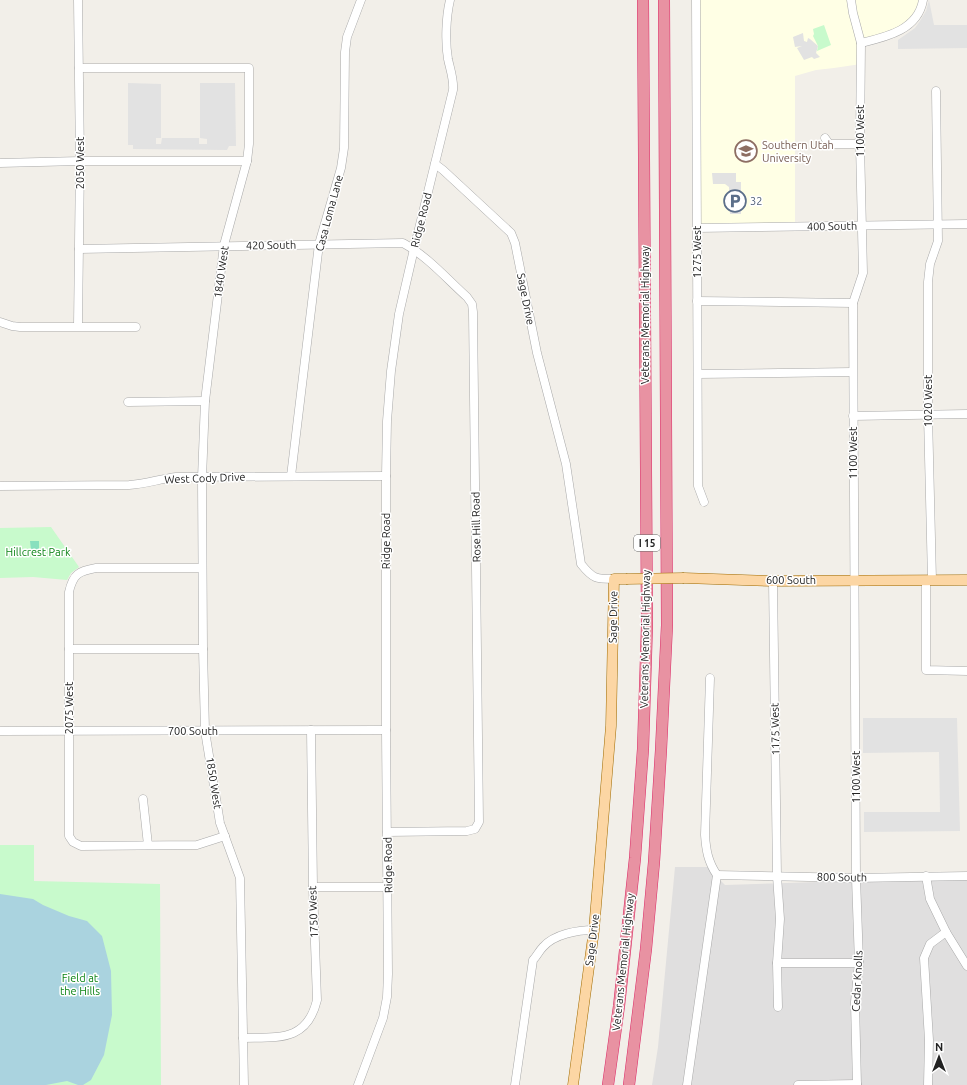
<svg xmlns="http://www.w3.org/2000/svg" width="967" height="1085" viewBox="0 0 967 1085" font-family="Ubuntu,sans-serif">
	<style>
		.residential { fill: #e0dfdf }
		.education { fill: #ffffe5 }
		.park { fill: #c8facc }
		.pitch { fill: #88e0be }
		.parking { fill: #e2e2e2 }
		.water { fill: #aad3df }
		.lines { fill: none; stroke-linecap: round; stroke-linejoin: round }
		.minor-casing { stroke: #a9a9a9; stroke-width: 9 }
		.major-casing { stroke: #a06b00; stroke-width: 11 }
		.highway-casing { stroke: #dc2a67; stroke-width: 12 }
		.minor { stroke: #fff; stroke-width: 8 }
		.major { stroke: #fcd6a4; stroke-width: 10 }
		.highway { stroke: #e892a2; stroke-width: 11 }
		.major-bridge-casing { stroke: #a06b00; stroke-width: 11; stroke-linecap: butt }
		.major-bridge { stroke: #fcd6a4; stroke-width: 10 }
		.labels { text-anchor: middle; stroke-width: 3; stroke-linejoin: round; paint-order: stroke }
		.shield { fill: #fff; stroke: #646464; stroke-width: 1 }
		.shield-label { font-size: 10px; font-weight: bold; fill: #222 }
		.street-label { font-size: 11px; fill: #222; stroke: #fff }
		.education-label { font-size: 11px; fill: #785e54; stroke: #fff; text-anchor: start }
		.service-label { font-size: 11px; fill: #4e5e75; stroke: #fff; text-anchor: start }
		.park-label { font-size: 11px; fill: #0c8416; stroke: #fff }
	</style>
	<rect width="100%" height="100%" fill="#f2efe9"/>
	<!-- residential -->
	<polygon class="residential" points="675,867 707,867 725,885 852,881 967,880 967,1085 652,1085 658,1047"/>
	<!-- education -->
	<polygon class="education" points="696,0 923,0 911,23 861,43 861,64 834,68 816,70 795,76 795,227 697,228"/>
	<!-- park -->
	<g class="park">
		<polygon points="824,25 831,45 817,51 818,46 813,36 814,34 813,29"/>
		<polygon points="51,527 79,567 71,573 67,580 33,577 0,578 0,528"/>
		<polygon points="0,845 34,845 34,881 160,884 161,1085 0,1085"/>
	</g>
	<!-- pitch -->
	<polygon class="pitch" points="30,541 39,541 39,550 31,550"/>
	<!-- parking -->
	<g class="parking">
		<polygon points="929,0 934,25 967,25 967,48 898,49 898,40 915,28 920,21 926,11"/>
		<polygon points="803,33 804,41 807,42 808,38 810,39 818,46 816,53 820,57 814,59 812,57 804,60 797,48 802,46 795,47 793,37"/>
		<polygon points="128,83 161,84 161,138 156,138 156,144 161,144 162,138 199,138 199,144 207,144 207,139 200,138 200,83 235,83 236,146 229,146 227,150 133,149 133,145 128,145"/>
		<polygon points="712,173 736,173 736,182 741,182 741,214 730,214 729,187 725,184 713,184"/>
		<polygon points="863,718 957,718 960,831 864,832 864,812 940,812 939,752 863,753"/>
	</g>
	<!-- water -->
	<polygon class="water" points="0,894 33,899 43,905 69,916 87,921 102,936 111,971 112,1015 104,1055 91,1080 83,1085 78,1085 67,1081 46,1085 0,1085"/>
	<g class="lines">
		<!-- minor casing -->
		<g class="minor-casing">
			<g id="minor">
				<polyline points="696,0 698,486 704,502"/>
				<polyline points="851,0 853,13 861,43 860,144 863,273 853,303 856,878 859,963 855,1002 857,1085"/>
				<path d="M861 43C886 37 918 30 923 0"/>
				<polyline points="79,68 249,68 249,144 247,161 224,245 205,401 202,478 203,649 205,731 220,823 240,878 244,1085"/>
				<polyline points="825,138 829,144 860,144"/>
				<polyline points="0,163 80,161 247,161"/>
				<path d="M435 164 443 170 511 233 515 243 537 353 566 464 581 564C593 579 596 579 614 579"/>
				<polyline points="697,228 967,224"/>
				<path d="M79 249 403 243C427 256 447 279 467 297L472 304 473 312 479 822 475 829 467 831 387 832"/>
				<polyline points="697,301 853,303"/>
				<polyline points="0,322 12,326 20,327 136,327"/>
				<polyline points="78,326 80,161 78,0"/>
				<polyline points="698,374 852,372"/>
				<polyline points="128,402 205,401"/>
				<polyline points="853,416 967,414"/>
				<polyline points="291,476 319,244 341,168 344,148 345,52 347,37 361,0"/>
				<path d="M0 486 129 485C145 484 160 479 176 477L386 476"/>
				<path d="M202 568H96C79 571 73 574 69 592V836L73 842 81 846 197 845 225 836"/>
				<polyline points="926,580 926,670 967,671"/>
				<polyline points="932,580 928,415 928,282 930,264 938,241 936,91"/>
				<polyline points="773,581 777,876 780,919 777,963 778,1007"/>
				<polyline points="69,649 203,649"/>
				<path d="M710 678 705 835C706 850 708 862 717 875"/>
				<polyline points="0,731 386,730"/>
				<polyline points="143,799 148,845"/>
				<polyline points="717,875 856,878 967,876"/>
				<polyline points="926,876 930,899 946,932 967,966"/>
				<polyline points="313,887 388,887"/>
				<polyline points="777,963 859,963"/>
				<path d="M243 1038C278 1037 307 1042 317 1000L313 887 311 730"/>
				<path d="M358 1085 383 1018 387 997 388 974 386 730V476L387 421 391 371 399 314 414 249 453 90C454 79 450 69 448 59 445 42 446 17 450 0"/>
				<path d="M515 1085 533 960C537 956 539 951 543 947 554 934 578 930 594 930"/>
				<polyline points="687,1085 717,875"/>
				<polyline points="798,1085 857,1084"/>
				<polyline points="928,1085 929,1040 924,958 930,944 946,932"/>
			</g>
		</g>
		<!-- major casing -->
		<g class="major-casing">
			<g id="major">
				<polyline points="684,578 773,581 967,580"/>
				<polyline points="573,1085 594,930 611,726 614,579 626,579"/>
			</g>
		</g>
		<!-- highway casing -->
		<g class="highway-casing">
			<g id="highway">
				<polyline points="608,1085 619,1006 635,858 643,749 647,625 643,0"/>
				<polyline points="629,1085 646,949 654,862 661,750 667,625 664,0"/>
			</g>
		</g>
		<!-- minor -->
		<use href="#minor" class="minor"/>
		<!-- major -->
		<use href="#major" class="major"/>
		<!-- highway -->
		<use href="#highway" class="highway"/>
		<!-- major-bridge casing -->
		<g class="major-bridge-casing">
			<polyline id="major-bridge" points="626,579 684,578"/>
		</g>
		<!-- major-bridge -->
		<use href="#major-bridge" class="major-bridge"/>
	</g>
	<!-- icons -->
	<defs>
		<g id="university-ring" transform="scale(1.15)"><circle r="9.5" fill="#fff" stroke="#8d6e63" stroke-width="1.5"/><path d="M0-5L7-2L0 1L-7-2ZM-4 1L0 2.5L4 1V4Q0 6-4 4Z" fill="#8d6e63"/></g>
		<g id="parking-ring" transform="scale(1.15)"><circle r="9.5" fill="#fff" stroke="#5c6f8a" stroke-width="1.5"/><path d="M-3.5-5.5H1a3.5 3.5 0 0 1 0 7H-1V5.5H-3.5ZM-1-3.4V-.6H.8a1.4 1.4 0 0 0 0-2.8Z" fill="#5c6f8a"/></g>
	</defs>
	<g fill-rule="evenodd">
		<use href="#university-ring" x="746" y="151"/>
		<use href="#parking-ring" x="735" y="201"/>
	</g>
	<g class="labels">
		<!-- shield labels -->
		<rect class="shield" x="634" y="535" width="26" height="16" rx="3"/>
		<g class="shield-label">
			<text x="647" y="547">I 15</text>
		</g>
		<!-- street labels -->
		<g class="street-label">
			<text transform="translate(860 131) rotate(-90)" y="4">1100 West</text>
			<text transform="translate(80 163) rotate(-90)" y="4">2050 West</text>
			<text transform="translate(329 213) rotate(-75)" y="4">Casa Loma Lane</text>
			<text transform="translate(421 220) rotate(-76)" y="4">Ridge Road</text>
			<text transform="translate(832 226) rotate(-1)" y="4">400 South</text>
			<text transform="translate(271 245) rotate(-1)" y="4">420 South</text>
			<text transform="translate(697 252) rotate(-90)" y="4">1275 West</text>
			<text transform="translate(221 272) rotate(-82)" y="4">1840 West</text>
			<text transform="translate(526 299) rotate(79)" y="4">Sage Drive</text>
			<text transform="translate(645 315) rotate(-90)" y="4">Veterans Memorial Highway</text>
			<text transform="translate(928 401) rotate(-90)" y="4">1020 West</text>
			<text transform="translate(853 453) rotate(-90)" y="4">1100 West</text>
			<text transform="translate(205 478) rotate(-2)" y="4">West Cody Drive</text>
			<text transform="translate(476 527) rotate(-91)" y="4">Rose Hill Road</text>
			<text transform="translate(386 541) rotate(-90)" y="4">Ridge Road</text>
			<text x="791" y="584">600 South</text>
			<text transform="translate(613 617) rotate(-89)" y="4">Sage Drive</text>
			<text transform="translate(645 639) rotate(-89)" y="4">Veterans Memorial Highway</text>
			<text transform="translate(69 708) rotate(-90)" y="4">2075 West</text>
			<text transform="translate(775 729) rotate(-91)" y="4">1175 West</text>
			<text x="193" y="735">700 South</text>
			<text transform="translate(856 777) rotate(-90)" y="4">1100 West</text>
			<text transform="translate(214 783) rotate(81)" y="4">1850 West</text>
			<text transform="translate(388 865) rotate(-91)" y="4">Ridge Road</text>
			<text transform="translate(842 877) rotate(1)" y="4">800 South</text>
			<text transform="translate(313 912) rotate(-92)" y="4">1750 West</text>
			<text transform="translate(592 940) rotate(-83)" y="4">Sage Drive</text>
			<text transform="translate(623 962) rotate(-84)" y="4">Veterans Memorial Highway</text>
			<text transform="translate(857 981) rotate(-87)" y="4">Cedar Knolls</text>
		</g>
		<!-- education labels -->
		<g class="education-label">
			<text x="762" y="149">Southern Utah<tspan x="762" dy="13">University</tspan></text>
		</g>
		<!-- service labels -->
		<g class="service-label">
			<text x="750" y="205">32</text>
		</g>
		<!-- park labels -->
		<g class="park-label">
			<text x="38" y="556">Hillcrest Park</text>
			<text x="80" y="982">Field at<tspan x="80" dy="13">the Hills</tspan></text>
		</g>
	</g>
	<!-- north arrow -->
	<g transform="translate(939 1057)" stroke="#ffffff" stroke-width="3" paint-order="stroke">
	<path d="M0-3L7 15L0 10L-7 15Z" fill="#222222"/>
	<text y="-6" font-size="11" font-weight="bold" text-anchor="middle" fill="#222222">N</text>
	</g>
</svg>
